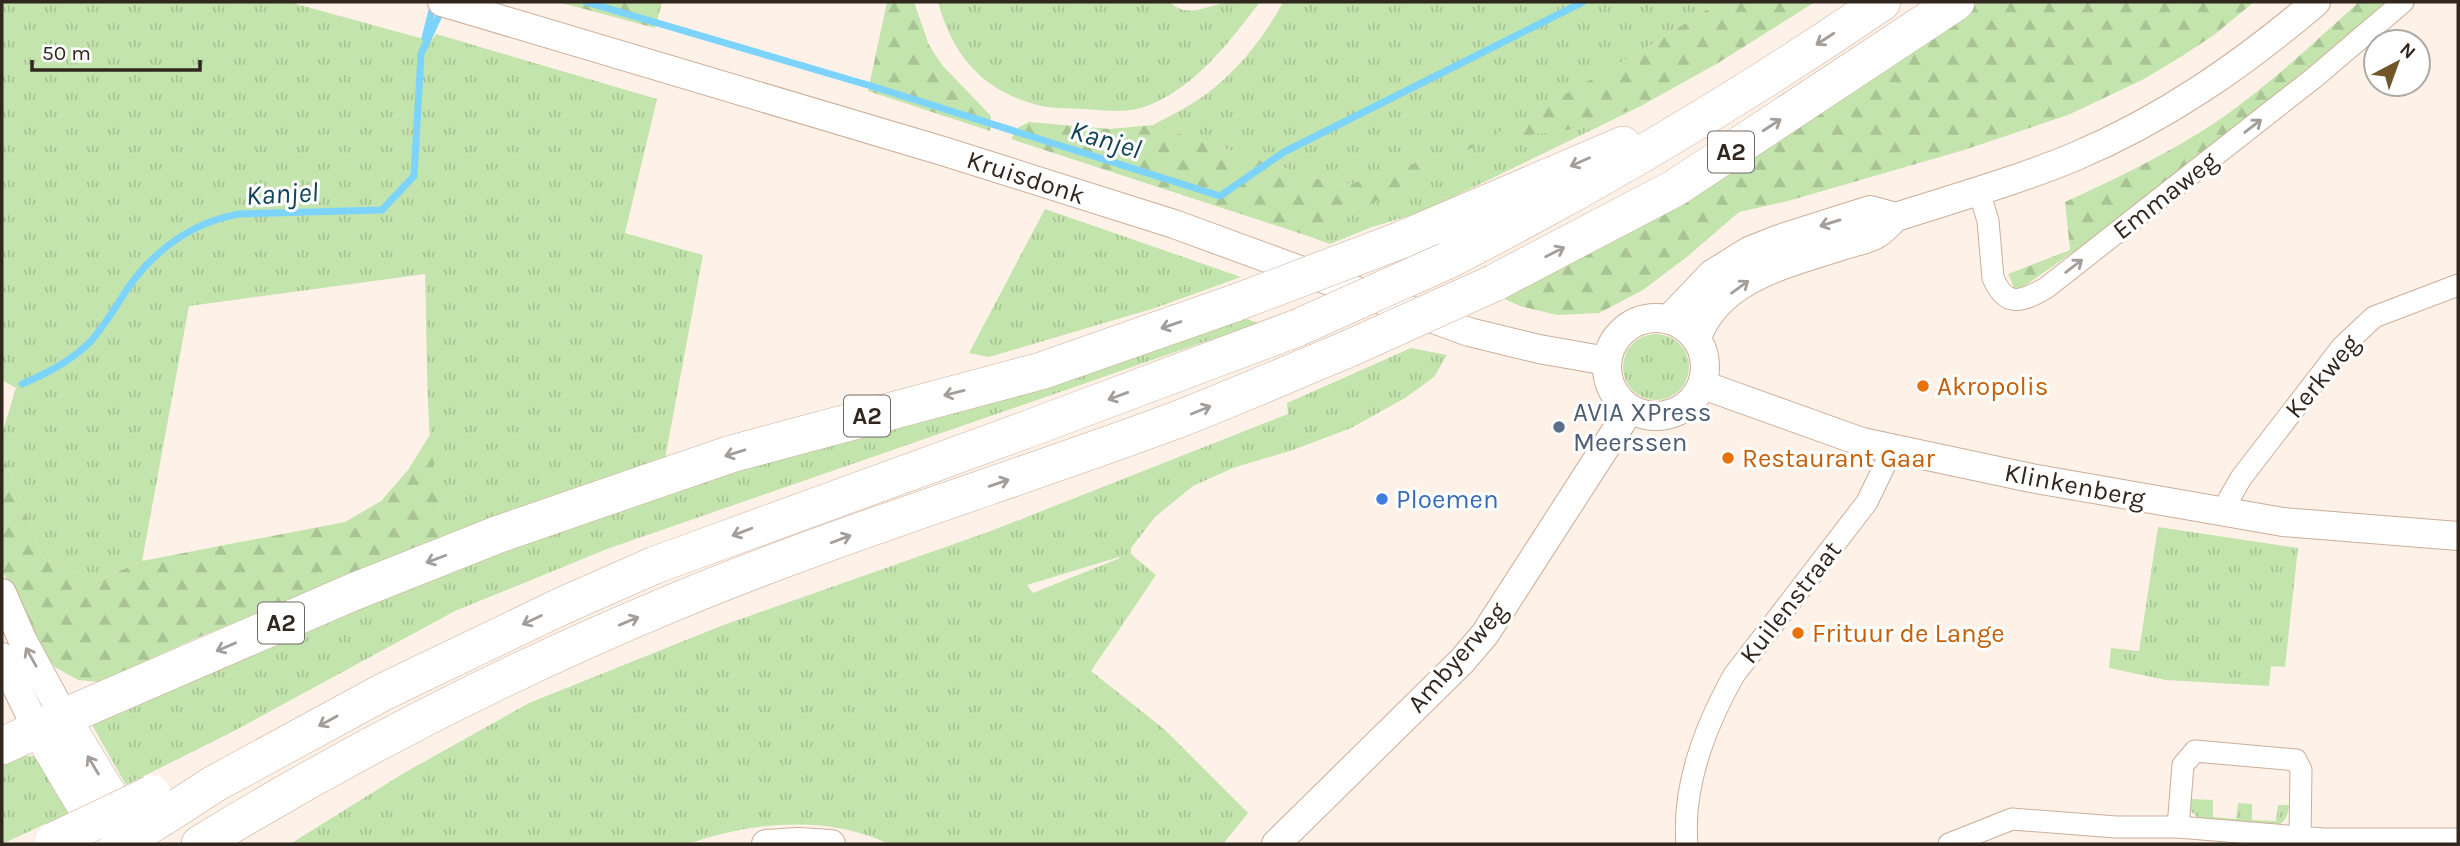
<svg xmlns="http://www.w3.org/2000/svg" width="2460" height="846" viewBox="0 0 2460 846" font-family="Karla,sans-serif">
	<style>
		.grass { fill: url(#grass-tufts); fill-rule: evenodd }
		.forest { fill: url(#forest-firs) }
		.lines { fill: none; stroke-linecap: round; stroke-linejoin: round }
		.stream { stroke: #7cd4fd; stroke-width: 7 }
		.street-casing { stroke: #ccae99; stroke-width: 23 }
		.secondary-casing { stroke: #ccae99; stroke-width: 30 }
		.primary-casing { stroke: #ccae99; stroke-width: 33 }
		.highway-casing { stroke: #ccae99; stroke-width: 38 }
		.street { stroke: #fff; stroke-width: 21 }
		.secondary { stroke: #fff; stroke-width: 28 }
		.primary { stroke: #fff; stroke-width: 32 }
		.highway { stroke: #fff; stroke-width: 37 }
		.highway-bridge-casing { stroke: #ccae99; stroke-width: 38; stroke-linecap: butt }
		.highway-bridge { stroke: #fff; stroke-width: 37 }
		.oneway { stroke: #a39e9a }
		.food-dot { fill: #e8710a; stroke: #fff; stroke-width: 2.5 }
		.service-dot { fill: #5c6f8a; stroke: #fff; stroke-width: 2.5 }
		.shop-dot { fill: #3f7fe0; stroke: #fff; stroke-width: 2.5 }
		.labels { text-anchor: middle; stroke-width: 6; stroke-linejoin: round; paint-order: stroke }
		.shield { fill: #fff; stroke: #706862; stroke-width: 2 }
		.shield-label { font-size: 24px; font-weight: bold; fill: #32271e }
		.street-label { font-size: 26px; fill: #32271e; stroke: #fff }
		.food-label { font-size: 26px; fill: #c56008; stroke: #fff; text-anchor: start }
		.service-label { font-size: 26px; fill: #4e5e75; stroke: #fff; text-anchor: start }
		.shop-label { font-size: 26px; fill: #366cbe; stroke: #fff; text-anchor: start }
		.water-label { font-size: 28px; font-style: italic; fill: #114459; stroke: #fff }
	</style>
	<defs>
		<pattern id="grass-tufts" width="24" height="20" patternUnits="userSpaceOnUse" patternTransform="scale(1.75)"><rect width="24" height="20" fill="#c3e4ac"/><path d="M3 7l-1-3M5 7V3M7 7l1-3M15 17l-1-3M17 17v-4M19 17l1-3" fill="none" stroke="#a8c494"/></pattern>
		<pattern id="forest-firs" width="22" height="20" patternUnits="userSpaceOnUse" patternTransform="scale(1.75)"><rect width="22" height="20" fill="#c3e4ac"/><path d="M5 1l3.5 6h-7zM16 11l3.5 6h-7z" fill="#a8c494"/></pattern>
	</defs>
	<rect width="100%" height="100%" fill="#fef1e8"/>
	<!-- grass -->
	<g class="grass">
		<path d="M2 2H289L431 41 436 34 657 99 625 233 703 255 665 459 446 541C424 455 428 363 425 274L189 306 142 561 97 581 43 558 2 451V434L16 388 2 380Z"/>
		<path d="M938 2H1170C1187 20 1210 4 1230 2 1240 1 1250 2 1260 2 1229 42 1196 87 1147 106 1127 114 1104 110 1084 109 1070 108 1054 109 1041 106 984 92 953 57 938 2Z"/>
		<path d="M1283 2H1719L1643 50 1487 140 1581 128 1639 107 1422 212 1372 227 1330 244 1311 237 1480 142 1354 183 1336 185 1153 125C1174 114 1196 103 1214 88 1241 66 1267 33 1283 2Z"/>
		<polygon points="1045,209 1241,277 1155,308 989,357 969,353"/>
		<polygon points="1240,317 1259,323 607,549 455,611 230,733 126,785 91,723 283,639 459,568 735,467"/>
		<circle cx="1656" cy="367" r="33"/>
		<path d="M1411 348 1447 355 1434 377 1405 398 1351 428 1293 450 1233 468 1193 486 1155 517 1131 548V554L1156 575 1091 671 1164 729 1248 813 1223 844H889C826 814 752 822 688 844H290L404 773 529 703 721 626 991 531 1288 414 1287 403ZM1120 558 1033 593 1027 585 1119 557Z"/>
		<polygon points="2158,527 2298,548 2285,667 2271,666 2269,686 2166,680 2109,668 2111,648 2139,651"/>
		<polygon points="19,756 35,756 69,813 2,844 2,761"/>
		<path d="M2191 799 2213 800V817L2236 819 2238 803 2252 804V820L2276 821 2278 805H2289C2288 815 2286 822 2276 826L2201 821 2190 810Z"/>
	</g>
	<!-- forest -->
	<g class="forest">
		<polygon points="558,2 662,2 655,28"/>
		<polygon points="887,2 914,2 929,45 942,65 991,116 990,131 868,91"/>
		<polygon points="1719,2 1815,2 1718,63 1639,107 1581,128 1484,141 1311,237 1011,139 1019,127 1029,122 1110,129 1153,125 1336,185 1354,183 1485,140 1643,50"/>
		<polygon points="1978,2 2254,2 2214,35 2179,58 2142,80 2068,115 1964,150 1788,201 1739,212 1688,256 1643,290 1599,313 1557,315 1520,306 1504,299 1671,206"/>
		<path d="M2359 2H2387L2213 147 2130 212 2016 292 2008 274 2070 250 2065 202C2111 181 2159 158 2202 131 2260 94 2309 47 2359 2Z"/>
		<path d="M431 433C433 470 437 505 446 541L199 637 99 682 78 680 55 667 35 641 2 569V451L43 558 97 581 142 561 345 522 381 501 408 470Z"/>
	</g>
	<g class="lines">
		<!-- stream -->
		<g class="stream">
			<polyline points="586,2 878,88 1220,196 1284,152 1583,2"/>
			<polyline points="425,38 434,2"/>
			<path d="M22 384C46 374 72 360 90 342 106 324 117 304 130 285 157 248 194 222 239 214L382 210 414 176 421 54 442 9"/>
		</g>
		<!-- street casing -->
		<g class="street-casing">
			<g id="street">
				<path d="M1979 191 1988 221 1993 278C2006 308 2021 302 2046 288L2315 77 2403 2"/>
				<polyline points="2225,513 2229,499 2241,478 2342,347 2374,317 2458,285"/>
				<polyline points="2178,827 2183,765 2195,751 2296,760 2301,770 2300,836"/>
				<path d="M1687 844C1682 786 1706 725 1734 675L1867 502 1893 448"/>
				<polyline points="1949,844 2012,819 2116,827 2178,827 2323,839 2458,839"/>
			</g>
		</g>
		<!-- secondary casing -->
		<g class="secondary-casing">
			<g id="secondary">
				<polyline points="442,2 946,152 1174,224 1469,332 1539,349 1607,361"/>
				<circle cx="1656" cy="367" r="49"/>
				<polyline points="1669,319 1712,274 1749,251 1779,239 1870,210 1896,217"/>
				<path d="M1697 338C1718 277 1791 263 1844 245 1854 242 1866 240 1875 235 1883 231 1890 222 1896 217 1955 198 2016 181 2074 157 2164 119 2242 65 2316 2"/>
				<polyline points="1703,385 1862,442 2031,478 2283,522 2458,536"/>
				<polyline points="2,593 23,641 64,717"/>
				<polyline points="2,657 37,729"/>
				<polyline points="766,844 798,842 831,844"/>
				<polyline points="1276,844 1462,661 1485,634 1630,409"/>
			</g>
		</g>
		<!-- primary casing -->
		<g class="primary-casing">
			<g id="primary">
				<polyline points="64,717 133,831"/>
				<polyline points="37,729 104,842"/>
			</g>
		</g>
		<!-- highway casing -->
		<g class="highway-casing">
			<g id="highway">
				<polyline points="1401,240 1623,145"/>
				<path d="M1446 261C1597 184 1743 97 1882 2"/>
				<polyline points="1494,283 1675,188 1956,2"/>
				<polyline points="2,746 64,717 353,592 499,534 731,454 1041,371 1235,303"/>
				<polyline points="163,817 214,784 383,692 562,606 655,565 1028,429 1297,328"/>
				<path d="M200 844C350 752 507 672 670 604 837 534 1010 482 1179 419 1236 397 1292 372 1348 349"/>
			</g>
		</g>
		<!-- street -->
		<use href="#street" class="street"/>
		<!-- secondary -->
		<use href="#secondary" class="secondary"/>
		<!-- primary -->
		<use href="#primary" class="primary"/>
		<!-- highway -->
		<use href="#highway" class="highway"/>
		<!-- highway-bridge casing -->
		<g class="highway-bridge-casing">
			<g id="highway-bridge">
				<polyline points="1235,303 1401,240"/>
				<polyline points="1297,328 1446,261"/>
				<polyline points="1348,349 1494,283"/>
				<polyline points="54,841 152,794"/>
				<polyline points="119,844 163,817"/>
			</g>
		</g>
		<!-- highway-bridge -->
		<use href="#highway-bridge" class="highway-bridge"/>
	</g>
	<!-- one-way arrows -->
	<defs><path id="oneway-shaft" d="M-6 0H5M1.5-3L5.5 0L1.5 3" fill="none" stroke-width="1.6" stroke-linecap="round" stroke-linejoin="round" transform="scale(1.75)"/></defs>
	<g class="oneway">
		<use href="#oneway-shaft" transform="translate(1825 39) rotate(147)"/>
		<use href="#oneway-shaft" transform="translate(1772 125) rotate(-33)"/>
		<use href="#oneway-shaft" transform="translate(2253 126) rotate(-38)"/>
		<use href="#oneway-shaft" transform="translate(1580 162) rotate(156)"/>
		<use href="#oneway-shaft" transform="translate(1830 223) rotate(163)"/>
		<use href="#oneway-shaft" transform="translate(1555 252) rotate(-27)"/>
		<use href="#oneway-shaft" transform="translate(2074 266) rotate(-38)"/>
		<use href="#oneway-shaft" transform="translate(1740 287) rotate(-36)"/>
		<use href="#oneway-shaft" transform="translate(1171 325) rotate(161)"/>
		<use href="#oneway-shaft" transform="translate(954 393) rotate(166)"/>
		<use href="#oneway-shaft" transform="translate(1118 396) rotate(160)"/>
		<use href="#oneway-shaft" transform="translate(1201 410) rotate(-22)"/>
		<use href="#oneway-shaft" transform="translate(735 453) rotate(163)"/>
		<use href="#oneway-shaft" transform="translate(999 483) rotate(-19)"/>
		<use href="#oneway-shaft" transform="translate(742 532) rotate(159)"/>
		<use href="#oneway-shaft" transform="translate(841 539) rotate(-21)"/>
		<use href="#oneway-shaft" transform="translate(436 559) rotate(159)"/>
		<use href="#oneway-shaft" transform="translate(532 620) rotate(154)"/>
		<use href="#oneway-shaft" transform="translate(629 621) rotate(-23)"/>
		<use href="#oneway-shaft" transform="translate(226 647) rotate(157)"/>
		<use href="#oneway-shaft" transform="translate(31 657) rotate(-119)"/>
		<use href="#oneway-shaft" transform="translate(328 721) rotate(151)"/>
		<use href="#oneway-shaft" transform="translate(93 765) rotate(-121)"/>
	</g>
	<!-- markers -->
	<g class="food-dot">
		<circle cx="1923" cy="386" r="7"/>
		<circle cx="1728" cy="458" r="7"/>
		<circle cx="1798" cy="633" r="7"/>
	</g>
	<circle class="service-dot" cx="1559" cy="427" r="7"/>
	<circle class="shop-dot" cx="1382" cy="499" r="7"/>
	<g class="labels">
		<!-- shield labels -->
		<g class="shield">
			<rect x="1708" y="131.5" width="46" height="41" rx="5"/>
			<rect x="844" y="395.5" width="46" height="41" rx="5"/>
			<rect x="258" y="602.5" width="46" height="41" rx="5"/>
		</g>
		<g class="shield-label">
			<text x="1731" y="160">A2</text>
			<text x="867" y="424">A2</text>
			<text x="281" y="631">A2</text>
		</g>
		<!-- street labels -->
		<g class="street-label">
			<text transform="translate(1026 177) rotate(18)" y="9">Kruisdonk</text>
			<text transform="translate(2165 195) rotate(-38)" y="9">Emmaweg</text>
			<text transform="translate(2322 376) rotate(-50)" y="9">Kerkweg</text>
			<text transform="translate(2075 485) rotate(11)" y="9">Klinkenberg</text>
			<text transform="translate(1790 602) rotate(-52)" y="9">Kuilenstraat</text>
			<text transform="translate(1457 657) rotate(-49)" y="9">Ambyerweg</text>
		</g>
		<!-- food labels -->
		<g class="food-label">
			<text x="1937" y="395">Akropolis</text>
			<text x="1742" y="467">Restaurant Gaar</text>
			<text x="1812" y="642">Frituur de Lange</text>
		</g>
		<!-- service labels -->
		<g class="service-label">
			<text x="1573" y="421">AVIA XPress<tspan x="1573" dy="30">Meerssen</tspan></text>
		</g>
		<!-- shop labels -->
		<g class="shop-label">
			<text x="1396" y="508">Ploemen</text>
		</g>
		<!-- water labels -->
		<g class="water-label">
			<text transform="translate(1106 139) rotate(17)" y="10">Kanjel</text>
			<text transform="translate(282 193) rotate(-3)" y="10">Kanjel</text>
		</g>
	</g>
	<!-- border -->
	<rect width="2460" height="846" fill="none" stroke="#32271e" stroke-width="7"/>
	<!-- north arrow -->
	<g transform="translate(2397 63) rotate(41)"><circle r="33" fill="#ffffff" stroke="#ada9a5" stroke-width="2"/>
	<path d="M0-5L12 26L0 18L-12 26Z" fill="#725629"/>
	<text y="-10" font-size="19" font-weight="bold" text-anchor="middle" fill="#32271e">N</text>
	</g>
	<!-- scale -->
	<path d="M32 60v10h168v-10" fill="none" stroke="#32271e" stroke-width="3.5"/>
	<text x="42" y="60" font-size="21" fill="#32271e" stroke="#ffffff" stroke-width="5" paint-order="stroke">50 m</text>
</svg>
